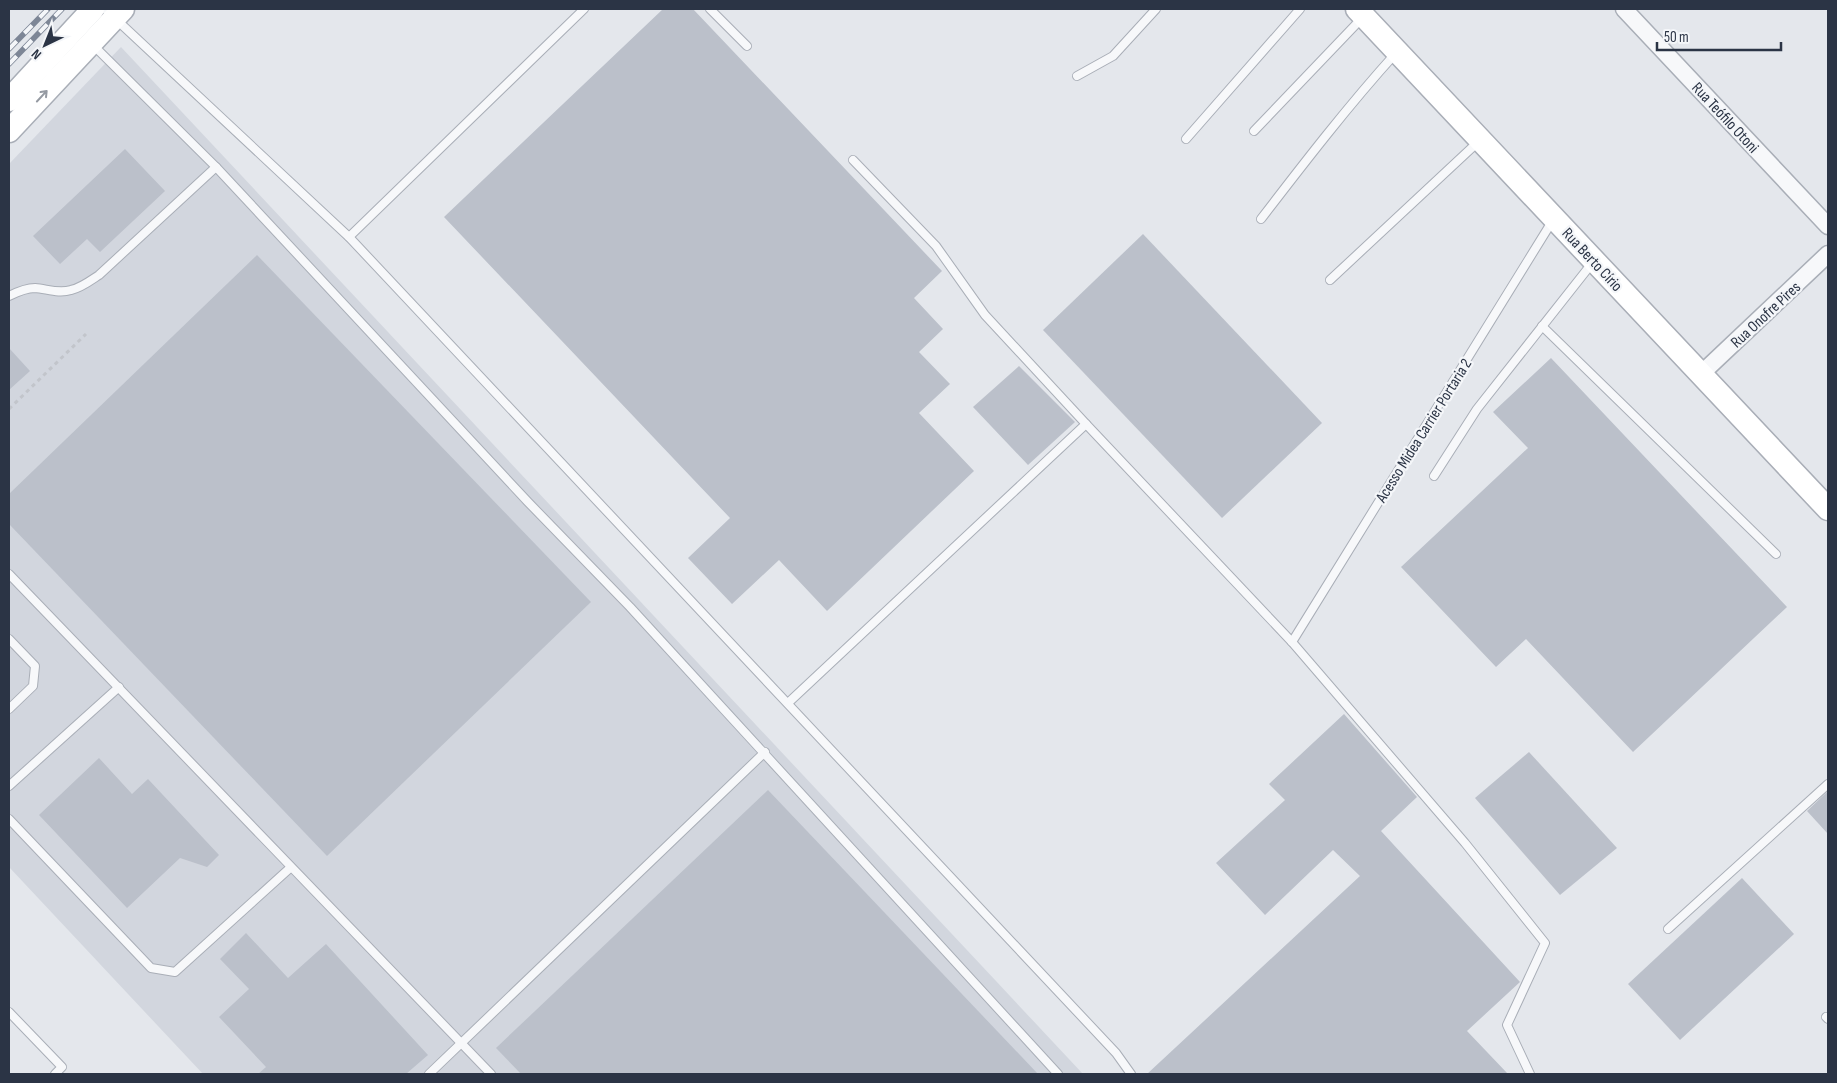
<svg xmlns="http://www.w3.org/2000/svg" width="1837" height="1083" viewBox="0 0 1837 1083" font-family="'Sofia Sans Condensed',sans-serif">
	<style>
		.built { fill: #d2d6de }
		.building { fill: #bbc0ca }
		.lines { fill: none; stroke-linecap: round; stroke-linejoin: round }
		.lane-casing { stroke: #a9aeb7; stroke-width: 10 }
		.street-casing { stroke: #a9aeb7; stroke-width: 19 }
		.secondary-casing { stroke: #a9aeb7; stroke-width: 25 }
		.path { stroke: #c2c5cb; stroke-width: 3; stroke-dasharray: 4 4; stroke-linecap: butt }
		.lane { stroke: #f7f8fa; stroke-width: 8 }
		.street { stroke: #f7f8fa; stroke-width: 16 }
		.secondary { stroke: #fff; stroke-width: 22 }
		.rail-casing { stroke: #7d8696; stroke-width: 5.5 }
		.rail { stroke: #f4f6f9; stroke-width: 4; stroke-dasharray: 11; stroke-linecap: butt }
		.oneway { stroke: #959aa2 }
		.labels { text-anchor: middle; stroke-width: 4.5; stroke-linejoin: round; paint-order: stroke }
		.street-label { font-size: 16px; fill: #2b3445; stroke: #f4f6f9 }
	</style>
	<rect width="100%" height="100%" fill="#e4e7ec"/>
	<!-- built -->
	<polygon class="built" points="121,47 1083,1074 203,1074 9,867 9,164"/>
	<!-- building -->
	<g class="building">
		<polygon points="663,9 693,9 942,271 914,298 943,329 919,352 950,384 919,413 974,471 827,611 779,560 732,604 688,558 730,518 444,217"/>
		<polygon points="125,149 165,191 100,252 87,239 60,264 33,236"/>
		<polygon points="1143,234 1322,423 1222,518 1043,330"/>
		<polygon points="257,255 591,602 327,856 9,524 9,494"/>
		<polygon points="9,348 30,371 9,390"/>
		<polygon points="1551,358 1787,607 1633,752 1526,639 1496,667 1401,567 1528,448 1493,412"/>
		<polygon points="1019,366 1075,422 1028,465 973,407"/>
		<polygon points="1344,714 1417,797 1381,831 1520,982 1467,1031 1508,1074 1147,1074 1360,876 1333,850 1265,915 1216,863 1285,800 1269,784"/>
		<polygon points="1529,752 1617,848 1560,895 1475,798"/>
		<polygon points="99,758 132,794 148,779 219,855 207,867 180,858 127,908 39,815"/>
		<polygon points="768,790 1038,1074 521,1074 496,1048"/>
		<polygon points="1828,791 1828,834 1807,811"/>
		<polygon points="1742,878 1794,934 1680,1040 1628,984"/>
		<polygon points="246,933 288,978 326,944 428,1055 406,1074 258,1074 266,1067 219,1017 249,989 220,959"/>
	</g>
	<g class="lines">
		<!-- lane casing -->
		<g class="lane-casing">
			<g id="lane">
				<polyline points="105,9 349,237 1116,1053 1131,1074"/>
				<polyline points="710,9 747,46"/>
				<polyline points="92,44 216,167 528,502 630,607 1058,1074"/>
				<polyline points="1077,76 1113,56 1156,9"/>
				<polyline points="1254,131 1363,17"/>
				<polyline points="1186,139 1300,9"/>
				<polyline points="853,160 936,246 985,315 1086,424"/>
				<path d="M1261 219C1304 163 1348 106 1395 54"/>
				<polyline points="349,237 584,9"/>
				<polyline points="1330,280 1478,142"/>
				<path d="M9 296C17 292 26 288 35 288 47 289 59 294 71 290 81 288 90 281 99 275L216 167"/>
				<polyline points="1542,326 1776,554"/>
				<polyline points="1434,476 1477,409 1593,262"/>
				<polyline points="9,574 491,1074"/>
				<polyline points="9,639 35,666 33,686 9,709"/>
				<polyline points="1292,642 1553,220"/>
				<polyline points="788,703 1086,424 1292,642 1465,843 1545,943 1507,1025 1530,1074"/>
				<polyline points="9,786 119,687"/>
				<polyline points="9,819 151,968 175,972 290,868"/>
				<polyline points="1668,929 1828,784"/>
				<polyline points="9,1012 62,1067 55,1074"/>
				<polyline points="1826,1017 1828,1019"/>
				<polyline points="429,1074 765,752"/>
			</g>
		</g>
		<!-- street casing -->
		<g class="street-casing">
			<g id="street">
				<polyline points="1624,9 1828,226"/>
				<polyline points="1701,374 1828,254"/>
			</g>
		</g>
		<!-- secondary casing -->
		<g class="secondary-casing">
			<g id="secondary">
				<polyline points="1357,9 1828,509"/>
				<polyline points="9,100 93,9"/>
				<polyline points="9,131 123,9"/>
			</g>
		</g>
		<!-- path -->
		<polyline class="path" points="9,409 86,334"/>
		<!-- lane -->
		<use href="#lane" class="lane"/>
		<!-- street -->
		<use href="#street" class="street"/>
		<!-- secondary -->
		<use href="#secondary" class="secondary"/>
		<!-- rail casing -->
		<g class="rail-casing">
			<g id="rail">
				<polyline points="9,49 48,9"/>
				<polyline points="9,64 62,9"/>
			</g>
		</g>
		<!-- rail -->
		<use href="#rail" class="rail"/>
	</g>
	<!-- one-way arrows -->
	<defs><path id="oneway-shaft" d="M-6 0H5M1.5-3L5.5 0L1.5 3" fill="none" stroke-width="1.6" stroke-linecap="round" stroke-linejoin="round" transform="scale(1.25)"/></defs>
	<use class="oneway" href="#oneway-shaft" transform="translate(42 96) rotate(-47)"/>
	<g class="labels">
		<!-- street labels -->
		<g class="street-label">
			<text transform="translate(1726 117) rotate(47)" y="6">Rua Teófilo Otoni</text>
			<text transform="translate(1593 259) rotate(47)" y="6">Rua Berto Círio</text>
			<text transform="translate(1765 314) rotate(-43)" y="6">Rua Onofre Pires</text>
			<text transform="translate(1423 430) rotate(-58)" y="6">Acesso Midea Carrier Portaria 2</text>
		</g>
	</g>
	<!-- border -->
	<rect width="1837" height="1083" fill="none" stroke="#2b3445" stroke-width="20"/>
	<!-- north arrow -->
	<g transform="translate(45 45) rotate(223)" stroke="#f4f6f9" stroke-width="4" paint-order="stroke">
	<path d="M0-4L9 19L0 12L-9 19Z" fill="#2b3445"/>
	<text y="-8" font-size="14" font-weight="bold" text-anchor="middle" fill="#2b3445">N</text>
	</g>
	<!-- scale -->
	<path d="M1657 42v8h124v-8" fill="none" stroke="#2b3445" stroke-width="2.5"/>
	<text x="1664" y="42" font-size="15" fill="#2b3445" stroke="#f4f6f9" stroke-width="4" paint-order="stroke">50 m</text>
</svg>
